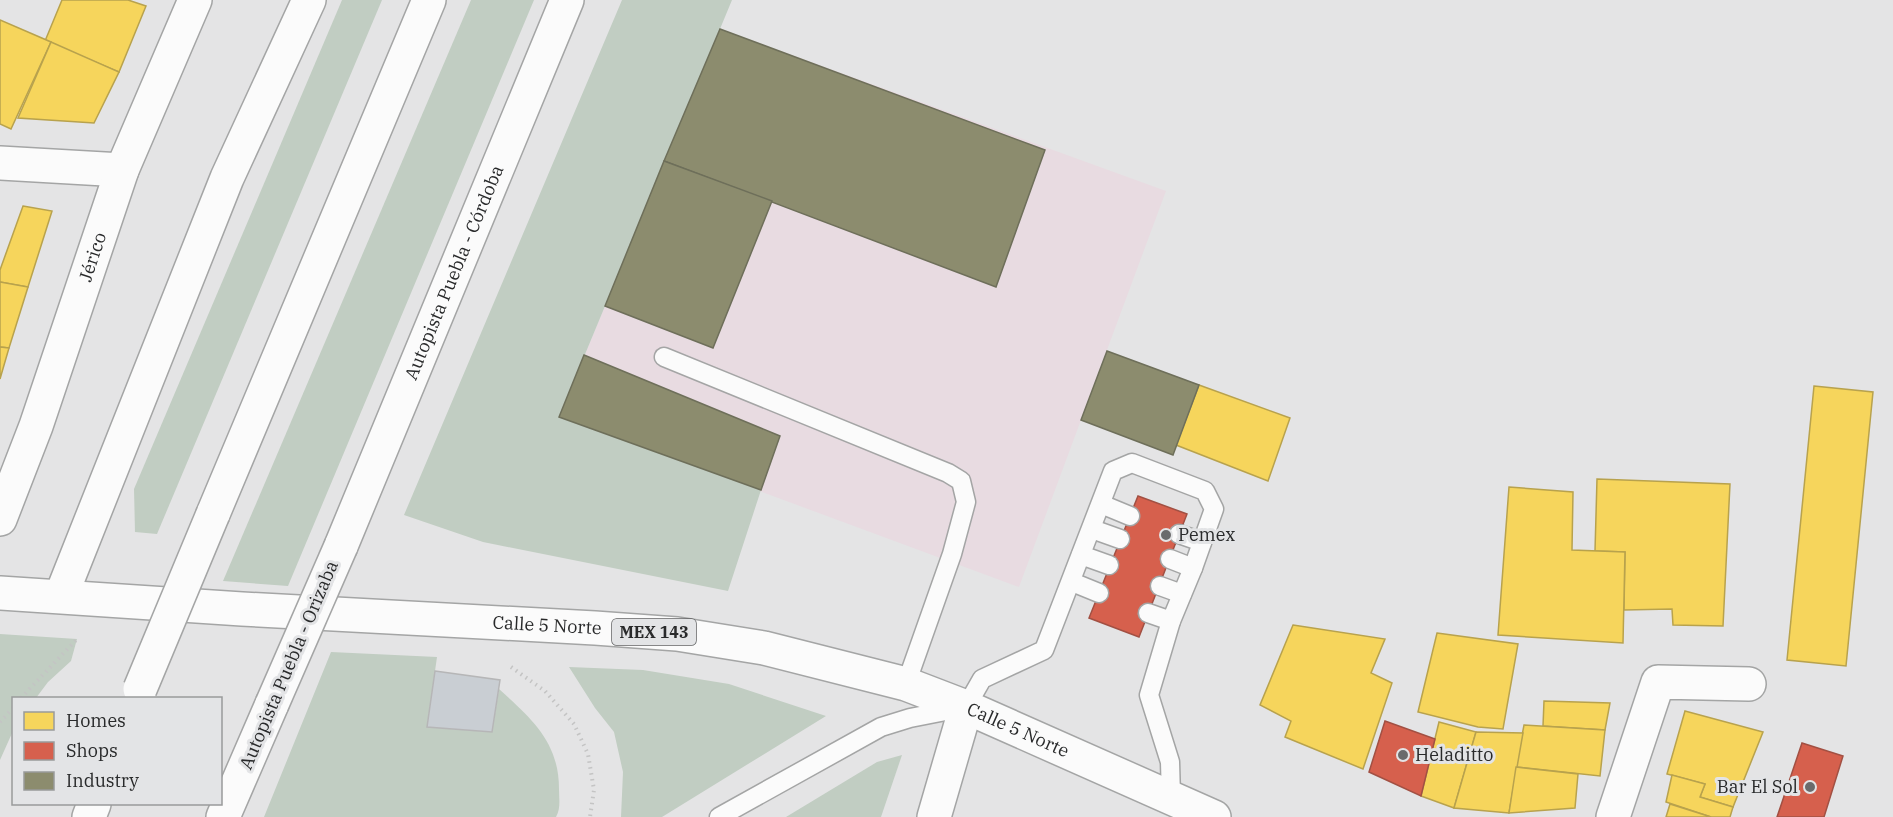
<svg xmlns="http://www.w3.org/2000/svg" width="1893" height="817" viewBox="0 0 1893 817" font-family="'IBM Plex Serif',serif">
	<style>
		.industrial { fill: #e8dbe1 }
		.green { fill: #c1cdc2 }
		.homes { fill: #f6d55c; stroke: #b8a24d; stroke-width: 1.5 }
		.shops { fill: #d6604d; stroke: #a25043; stroke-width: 1.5 }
		.industry { fill: #8c8c6e; stroke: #6e6f5a; stroke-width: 1.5 }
		.building { fill: #c9ced3; stroke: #b6b6b7; stroke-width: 1.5 }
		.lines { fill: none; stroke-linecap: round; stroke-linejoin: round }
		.service-casing { stroke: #a4a5a5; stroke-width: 21 }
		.minor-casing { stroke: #a4a5a5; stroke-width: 36 }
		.primary-casing { stroke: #a4a5a5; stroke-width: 36 }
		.motorway-casing { stroke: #a4a5a5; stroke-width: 36 }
		.path { stroke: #c4c4c4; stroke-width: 4; stroke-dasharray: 1.5 4.5; stroke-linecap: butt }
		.service { stroke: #fbfbfb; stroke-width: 18 }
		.minor { stroke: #fbfbfb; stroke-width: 33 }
		.primary { stroke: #fbfbfb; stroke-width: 33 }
		.motorway { stroke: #fbfbfb; stroke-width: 33 }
		.motorway-bridge-casing { stroke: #a4a5a5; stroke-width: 36; stroke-linecap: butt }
		.motorway-bridge { stroke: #fbfbfb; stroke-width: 33 }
		.poi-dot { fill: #6a6b6c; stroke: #e3e4e6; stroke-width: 2 }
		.labels { text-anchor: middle; stroke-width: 6; stroke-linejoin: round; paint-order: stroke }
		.shield { fill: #e3e4e6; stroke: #616263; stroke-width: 1.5 }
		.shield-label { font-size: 16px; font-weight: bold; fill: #292a2b }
		.street-label { font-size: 18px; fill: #292a2b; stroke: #e3e4e6 }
		.poi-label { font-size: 18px; fill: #292a2b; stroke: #e3e4e6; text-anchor: start }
	</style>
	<rect width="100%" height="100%" fill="#e4e4e5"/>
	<!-- industrial -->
	<polygon class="industrial" points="720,29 1166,191 1019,587 559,417"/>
	<!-- green -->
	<g class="green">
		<polygon points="342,0 382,0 157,534 135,532 134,489"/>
		<polygon points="471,0 534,0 288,586 223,581"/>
		<polygon points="622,0 732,0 559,417 761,490 728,591 483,542 404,515"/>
		<polygon points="0,634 77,639 71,661 48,682 36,698 14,698 13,731 0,760"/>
		<path d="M331 652 437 657 427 727 492 732 499 689C532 719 559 742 559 789 559 799 561 808 556 817H264Z"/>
		<polygon points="569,667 643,670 729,684 826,716 662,817 621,817 623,772 614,732 595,708"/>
		<polygon points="902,755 881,817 786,817 877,762"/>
	</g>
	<!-- homes -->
	<g class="homes">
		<polygon points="62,0 128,0 146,6 119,72 45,41"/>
		<polygon points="0,20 51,42 11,129 0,124"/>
		<polygon points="51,42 119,72 94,123 18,118"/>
		<polygon points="23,206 52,211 28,287 0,282 0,270"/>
		<polygon points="0,282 28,287 9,348 0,347"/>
		<polygon points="0,347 9,348 0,379"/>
		<polygon points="1199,385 1290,418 1268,481 1176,445"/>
		<polygon points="1814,386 1873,392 1846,666 1787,660"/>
		<polygon points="1597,479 1730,484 1723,626 1673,625 1672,609 1624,610 1625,552 1595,551"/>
		<polygon points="1509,487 1573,492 1572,550 1625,552 1623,643 1498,635"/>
		<polygon points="1293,625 1385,639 1371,673 1392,683 1363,769 1285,737 1291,721 1260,705"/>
		<polygon points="1437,633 1518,644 1503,729 1478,727 1418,712"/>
		<polygon points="1544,701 1610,703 1605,730 1543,726"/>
		<polygon points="1685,711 1763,732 1733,807 1700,797 1705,784 1667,774"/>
		<polygon points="1439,722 1476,732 1454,808 1421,796"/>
		<polygon points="1524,725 1605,730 1600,776 1516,767"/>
		<polygon points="1476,732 1523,733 1509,813 1454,808"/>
		<polygon points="1516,767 1578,774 1575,808 1509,813"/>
		<polygon points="1672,775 1705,784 1700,797 1733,807 1730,817 1711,817 1666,802"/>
		<polygon points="1670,804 1711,817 1666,817"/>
	</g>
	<!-- shops -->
	<g class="shops">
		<polygon points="1138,496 1187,514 1139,637 1089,618"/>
		<polygon points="1385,721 1435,739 1421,796 1369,772"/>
		<polygon points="1802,743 1843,756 1824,817 1777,817"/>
	</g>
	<!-- industry -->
	<g class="industry">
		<polygon points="720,29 1045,150 996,287 664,161"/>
		<polygon points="664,161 772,201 713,348 605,306"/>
		<polygon points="1107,351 1199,385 1173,455 1081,420"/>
		<polygon points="584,355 780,436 761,490 559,417"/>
	</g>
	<!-- building -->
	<polygon class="building" points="435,671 500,680 492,732 427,727"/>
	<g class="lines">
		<!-- service casing -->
		<g class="service-casing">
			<g id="service">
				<polyline points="664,357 948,473 961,481 966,502 952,554 906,684"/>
				<polyline points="1101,504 1130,516"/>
				<polyline points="1092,529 1120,539"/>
				<polyline points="1179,534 1202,542"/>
				<polyline points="1081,555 1109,565"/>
				<polyline points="1170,559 1193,568"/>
				<polyline points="1072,582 1099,593"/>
				<polyline points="1160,586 1182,594"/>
				<polyline points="1148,613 1171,621"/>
				<polyline points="719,817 881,727 910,718 966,707 982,679 1044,650 1113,471 1132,463 1205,491 1214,509 1193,568 1171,621 1149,695 1170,762 1171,797"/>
			</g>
		</g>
		<!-- minor casing -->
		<g class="minor-casing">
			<g id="minor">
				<polyline points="0,163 122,170"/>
				<path id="s1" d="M0 519 36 426 122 170 195 0"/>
				<polyline points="934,817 966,707"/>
				<polyline points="1613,817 1658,682 1749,684"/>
			</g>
		</g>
		<!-- primary casing -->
		<g class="primary-casing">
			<g id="primary">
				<path id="s2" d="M0 593 242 609 595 628 677 634 764 648 906 684 966 707 1214 817"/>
			</g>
		</g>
		<!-- motorway casing -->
		<g class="motorway-casing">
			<g id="motorway">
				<polyline points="213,514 429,0"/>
				<path id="s3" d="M341 546 567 0"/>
				<polyline points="61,596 227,178 309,0"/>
				<polyline points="89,817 94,804"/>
				<polyline points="223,817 272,704"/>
			</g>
		</g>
		<!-- path -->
		<g class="path">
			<polyline points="511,667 545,691 574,724 588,754 594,790 590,817"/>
			<polyline points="21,698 76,640"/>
			<polyline points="0,722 14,707"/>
		</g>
		<!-- service -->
		<use href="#service" class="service"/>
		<!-- minor -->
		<use href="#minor" class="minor"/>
		<!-- primary -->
		<use href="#primary" class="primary"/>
		<!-- motorway -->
		<use href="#motorway" class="motorway"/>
		<!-- motorway-bridge casing -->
		<g class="motorway-bridge-casing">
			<g id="motorway-bridge">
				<polyline points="140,689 213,514"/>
				<polyline points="272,704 341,546"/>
			</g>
		</g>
		<!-- motorway-bridge -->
		<use href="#motorway-bridge" class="motorway-bridge"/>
	</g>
	<!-- markers -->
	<g class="poi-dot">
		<circle cx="1166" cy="535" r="6"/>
		<circle cx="1403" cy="755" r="6"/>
		<circle cx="1810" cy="787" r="6"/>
	</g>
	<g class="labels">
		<!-- shield labels -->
		<rect class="shield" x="612" y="619" width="84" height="26" rx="4.5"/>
		<g class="shield-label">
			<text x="654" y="638">MEX 143</text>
		</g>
		<!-- street labels -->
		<g class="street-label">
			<text dy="6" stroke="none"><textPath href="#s1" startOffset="278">Jérico</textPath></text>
			<text dy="6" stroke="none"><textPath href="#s3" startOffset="296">Autopista Puebla - Córdoba</textPath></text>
			<text dy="6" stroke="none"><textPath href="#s2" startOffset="548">Calle 5 Norte</textPath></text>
			<text transform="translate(289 665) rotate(-67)" y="6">Autopista Puebla - Orizaba</text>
			<text dy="6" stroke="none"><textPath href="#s2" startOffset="1034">Calle 5 Norte</textPath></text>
		</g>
		<!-- poi labels -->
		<g class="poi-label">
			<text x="1178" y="541">Pemex</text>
			<text x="1415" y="761">Heladitto</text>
			<text x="1798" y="793" text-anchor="end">Bar El Sol</text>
		</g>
	</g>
	<!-- legend -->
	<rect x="12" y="697" width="210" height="108" fill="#e3e4e6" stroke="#999a9b" stroke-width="1.5"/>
	<rect x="24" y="712" width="30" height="18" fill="#f6d55c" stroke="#999a9b" stroke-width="1.5"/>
	<text x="66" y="727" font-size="18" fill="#292a2b">Homes</text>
	<rect x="24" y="742" width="30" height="18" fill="#d6604d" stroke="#999a9b" stroke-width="1.5"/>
	<text x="66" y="757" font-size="18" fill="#292a2b">Shops</text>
	<rect x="24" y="772" width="30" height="18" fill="#8c8c6e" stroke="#999a9b" stroke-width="1.5"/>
	<text x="66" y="787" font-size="18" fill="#292a2b">Industry</text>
</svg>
